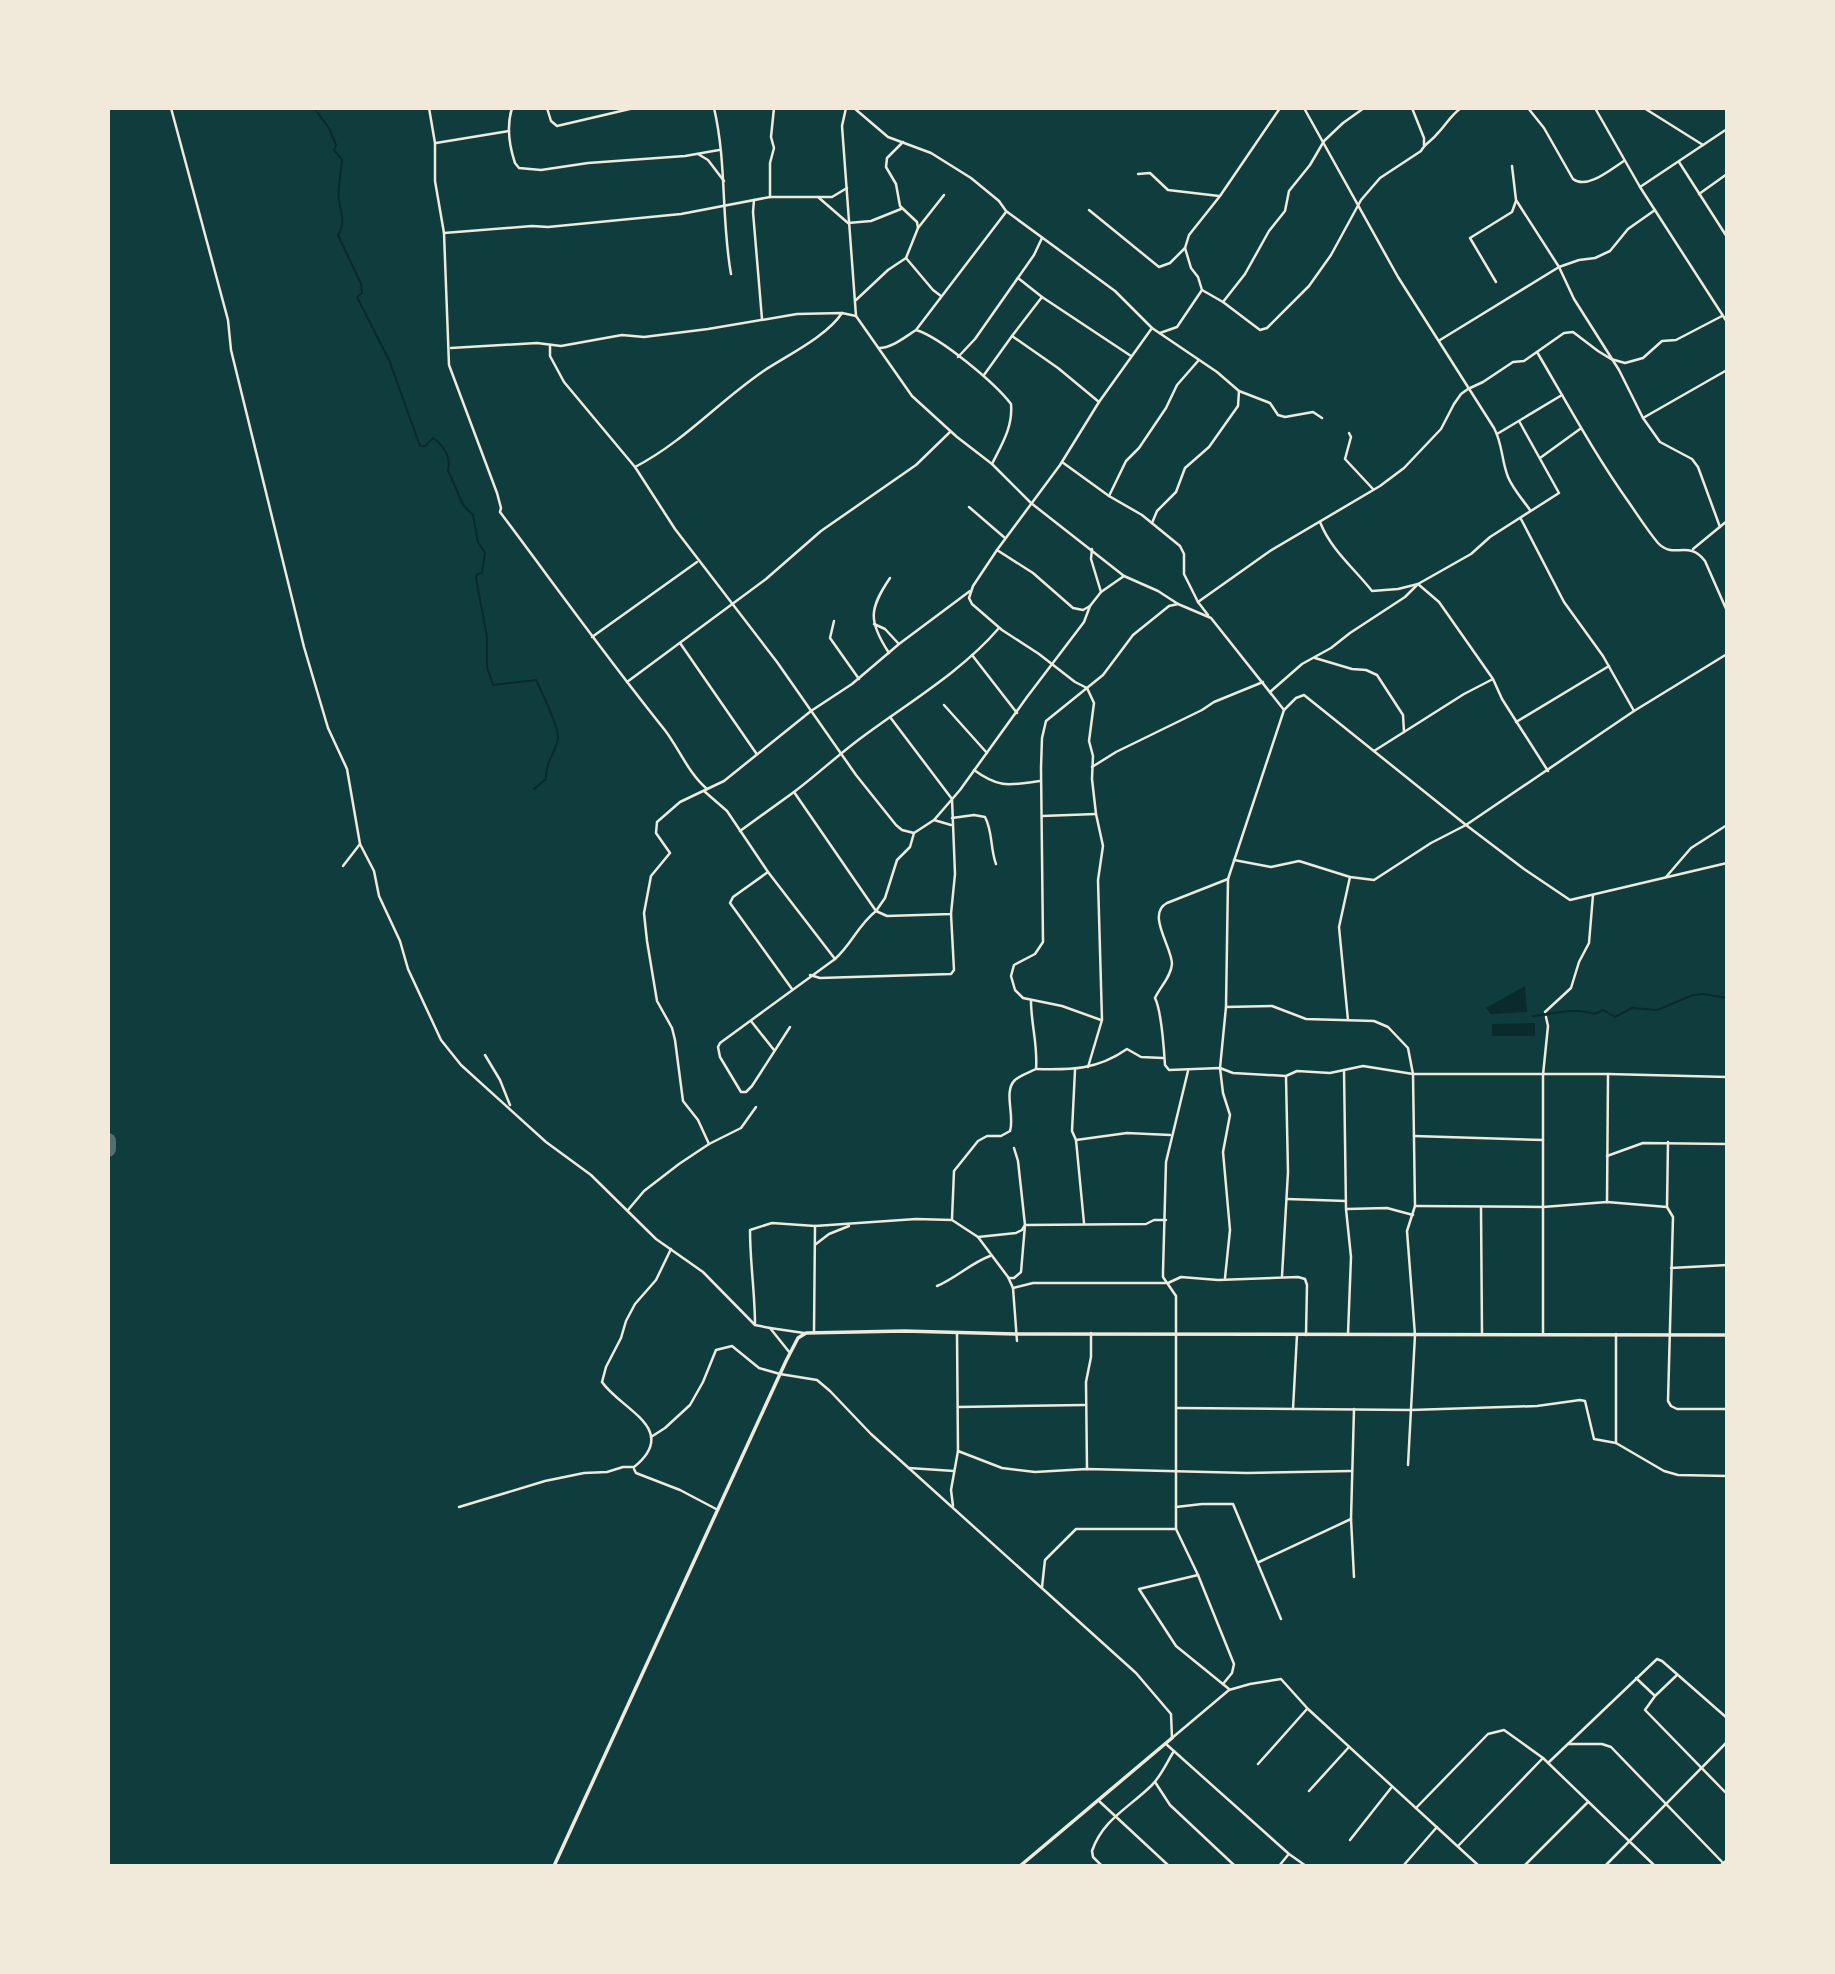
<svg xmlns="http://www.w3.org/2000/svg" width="1835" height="1974" viewBox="0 0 1835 1974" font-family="'PT Serif',serif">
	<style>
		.water { fill: #0a2a2b }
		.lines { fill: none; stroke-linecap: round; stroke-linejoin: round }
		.stream { stroke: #0a2a2b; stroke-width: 2 }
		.taxiway { stroke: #53706d; stroke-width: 16 }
		.minor { stroke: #f1e9da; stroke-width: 2.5 }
		.tertiary { stroke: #f1e9da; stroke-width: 3.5 }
	</style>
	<rect width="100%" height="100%" fill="#0f3d3e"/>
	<!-- water -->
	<g class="water">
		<polygon points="1525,986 1527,1012 1491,1014 1486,1008"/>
		<polygon points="1535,1023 1535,1036 1492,1036 1492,1024"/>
	</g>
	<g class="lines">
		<!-- stream -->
		<g class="stream">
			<path d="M314 108 329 128 336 145 334 150 342 160C341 172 337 191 339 201 341 214 346 222 338 235L361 284 362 293 357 297 389 360 420 446H425L433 438C443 445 452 458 448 470L463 505 473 515 478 542 485 553 482 573 477 574 476 578 487 637V667L493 685 536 680C541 690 558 726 558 737 558 750 545 760 546 779L534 789"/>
			<path d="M1533 1016C1553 1014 1576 1007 1594 1014L1603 1010 1615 1017 1632 1008 1657 1010 1693 995 1703 994 1727 998"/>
		</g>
		<!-- taxiway -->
		<polyline class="taxiway" points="108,1141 108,1149"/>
		<!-- minor -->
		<g class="minor">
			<polyline points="171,108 228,320 231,350 304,647 328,728 347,769 360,844 374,871 379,896 400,941 408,969 441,1040 461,1065 546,1142 591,1175 656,1239 703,1272 755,1325 770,1328 790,1353"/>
			<path d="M429 108 435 143V181L444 233 449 365 497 493 501 508 500 512C554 584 607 658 664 729 679 748 688 773 707 789"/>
			<path d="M512 108C506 127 509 145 515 163L519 168 541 170 588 163 685 156 719 150"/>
			<polyline points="547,108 551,121 557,126 634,108"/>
			<path d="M714 108C727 163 721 219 731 274"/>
			<polyline points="846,108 842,126 856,316 912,396 957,437 992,464 1031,503 1124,576 1158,591 1178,604 1211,618 1284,710 1296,698 1304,695 1466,825 1524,869 1570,900 1727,863"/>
			<polyline points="854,108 888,137 931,153 971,178 999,201 1006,211 1115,291 1152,328 1217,372 1239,391 1270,403 1278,415 1285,417 1313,412 1322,418"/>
			<path d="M1304 108 1398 277 1494 428C1503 445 1501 459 1508 477 1513 489 1523 500 1530 510"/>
			<polyline points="1412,108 1424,138 1424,145"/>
			<path d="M1528 108 1544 128 1573 179C1587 190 1611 169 1624 161"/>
			<polyline points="1595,108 1640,187 1727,322"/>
			<polyline points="1644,108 1703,145"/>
			<polyline points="436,143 509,131"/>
			<polyline points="698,154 708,160 724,181"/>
			<polyline points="1679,162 1727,237"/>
			<polyline points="1512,166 1516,200 1559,267 1574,299 1619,370 1643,418 1660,442 1692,459 1698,467 1720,527"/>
			<polyline points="1138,174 1150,173 1168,190 1219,196"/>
			<polyline points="1640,187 1727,129"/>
			<polyline points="1699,194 1727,174"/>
			<polyline points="770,197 770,163 774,148 771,137 774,108"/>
			<polyline points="818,197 832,197 847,188"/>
			<polyline points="754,200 753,212 762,319"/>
			<polyline points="1089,210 1159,267 1170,263 1185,248"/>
			<polyline points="918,228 944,195"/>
			<polyline points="444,233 532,226 548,227 681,214 770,197 818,197 848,223 871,221 901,209"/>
			<polyline points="906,258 933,290 941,296"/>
			<polyline points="1018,278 1042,297"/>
			<polyline points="1496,282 1470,238 1512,212 1516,201"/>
			<path d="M1202 290 1223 302 1260 330 1267 328 1309 286 1331 255 1361 200 1380 178 1421 151C1425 143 1432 141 1437 134 1446 125 1450 116 1461 108"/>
			<polyline points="856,300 888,270 906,258 918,228 917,222 900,206 896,184 886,167 887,158 903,142"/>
			<polyline points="1223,302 1245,274 1269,231 1285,211 1289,191 1310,165 1324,141 1343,123 1364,108"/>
			<polyline points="1160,333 1177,327 1202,290 1198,277 1191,268 1185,248 1189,235 1220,196 1280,108"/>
			<polyline points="1012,336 1042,297 1131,356"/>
			<polyline points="1440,340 1559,267 1579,260 1595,258 1610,251 1628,229 1655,210"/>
			<polyline points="550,345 550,356 564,382 635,467 675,529 777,662 856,775 896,825 902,830 914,833"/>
			<polyline points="451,348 537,343 561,346 622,335 644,337 708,329 797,314 842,313 856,316"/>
			<path d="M879 348C892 348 905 337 916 330"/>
			<path d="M1537 352C1567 403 1595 455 1630 504 1639 517 1648 531 1658 543 1674 560 1688 539 1705 561L1727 611"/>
			<polyline points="958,357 975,339 1034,255 1042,238"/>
			<polyline points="984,375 1012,336 1058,368 1099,402"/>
			<polyline points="1643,418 1727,370"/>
			<polyline points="1349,433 1351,437 1345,459 1373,489"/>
			<polyline points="1497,434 1562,395"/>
			<polyline points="1540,458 1580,429"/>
			<polyline points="1062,462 1109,496 1142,515 1180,546 1184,554 1184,574 1198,602 1208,615"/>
			<path d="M992 464C1002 444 1013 427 1011 404 995 383 940 337 916 330L1006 212"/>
			<path d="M635 467C685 441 720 400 765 370 788 355 827 336 842 313"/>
			<polyline points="1109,496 1126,461 1139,448 1166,408 1177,385 1198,361"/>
			<polyline points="969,507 1005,538"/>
			<polyline points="1521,519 1564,602 1603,656 1634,711"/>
			<path d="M1320 522C1331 550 1354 568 1372 591L1398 589 1418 584 1439 602 1493 679 1502 699 1548 771"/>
			<polyline points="1152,523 1157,511 1176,492 1185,468 1209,447 1238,406 1239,391"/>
			<polyline points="1092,549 1091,559 1101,592"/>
			<polyline points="1693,549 1727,521"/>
			<polyline points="997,550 1033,573 1073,608 1083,610 1090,606 1101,592 1124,576"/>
			<polyline points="1198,602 1270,551 1380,486 1404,468 1441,429 1454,404 1461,394 1468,389 1483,382 1513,362 1524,361 1564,333 1573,332 1598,351 1611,359 1625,363 1643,358 1662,341 1676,340 1722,316"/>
			<polyline points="834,621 830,638 859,679"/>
			<polyline points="874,624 885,629 898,643"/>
			<polyline points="592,637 697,562"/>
			<polyline points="680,643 756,753"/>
			<path d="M889 653C868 621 869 609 890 578"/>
			<polyline points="972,655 1017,713"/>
			<polyline points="1315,658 1352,669 1366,670 1377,675 1403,715 1404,732"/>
			<polyline points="627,682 766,579 821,531 916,465 950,432"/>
			<polyline points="1270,692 1302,664 1331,648 1350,633 1405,597 1418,584 1471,554 1490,537 1559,493 1519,421"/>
			<polyline points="944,705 987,753"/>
			<polyline points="890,717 952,799 955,874 951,914 887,916 876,911 885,898 897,860 910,847 914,833 934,820 960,790 1027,697 1084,622 1090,606"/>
			<polyline points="1516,722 1609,666"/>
			<polyline points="1374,751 1464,694 1493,679"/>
			<polyline points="1092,767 1116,752 1202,710 1214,702 1263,682"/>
			<path d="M974 770C1000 789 1010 785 1040 781"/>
			<polyline points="704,791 727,811 768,872 835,959 720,1043 718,1047 720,1057 741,1092 746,1092 752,1086 790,1027"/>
			<polyline points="1042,816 1096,814"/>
			<path d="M952 818 974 815 985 817C993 832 990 848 996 864"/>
			<polyline points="934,820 951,825"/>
			<polyline points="740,831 794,792"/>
			<polyline points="1234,860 1271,867 1299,861 1350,877 1374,880 1431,843 1466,825 1634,711 1727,654"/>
			<polyline points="343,866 360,844"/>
			<polyline points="768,872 733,897 730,903 792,989"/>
			<polyline points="1666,877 1691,848 1727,825"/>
			<path d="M1228 879 1167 903C1146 914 1172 947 1172 964 1171 977 1160 987 1155 998 1161 1010 1164 1049 1165 1065L1169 1070 1220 1068 1233 1073 1286 1076 1297 1071 1330 1073 1363 1066 1413 1074H1608L1727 1077"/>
			<path d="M835 959C852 944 858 925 876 911L794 792C818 774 840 753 865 735 911 701 962 671 999 628"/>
			<polyline points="810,975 820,978 951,974 954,970 951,914"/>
			<polyline points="1226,1007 1272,1006 1306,1019 1374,1021 1388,1027 1408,1048 1413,1074 1415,1206 1407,1231 1415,1335 1408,1465"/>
			<polyline points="1545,1012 1571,988 1579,962 1589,943 1593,895"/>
			<polyline points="1101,1020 1062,1006 1023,998 1015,990 1011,976 1014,965 1035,954 1043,942 1041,768 1042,738 1046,721 1103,675 1133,635 1169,606 1178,604"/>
			<polyline points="1348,1020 1339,927 1350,877"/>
			<polyline points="751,1021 774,1050"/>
			<polyline points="485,1055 500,1080 510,1105"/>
			<polyline points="1088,1067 1102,1020 1098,880 1103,846 1096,814 1092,779 1093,756 1089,741 1094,703 1087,688 1075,682 1039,654 1002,630 972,604 969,598 973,586 997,550 1060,465 1099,402 1152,328"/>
			<path d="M1036 1069C1071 1070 1097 1070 1127 1049L1141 1057 1163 1058"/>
			<polyline points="1075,1070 1072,1131 1076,1140 1084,1223"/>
			<polyline points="1344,1070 1346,1209 1351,1257 1348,1334"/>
			<polyline points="1188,1071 1166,1162 1163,1272 1163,1277 1176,1296 1176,1529 1198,1575 1234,1664 1232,1673 1223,1684"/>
			<polyline points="1414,1136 1543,1140"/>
			<polyline points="1076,1140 1127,1133 1170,1135"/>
			<polyline points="1668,1142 1667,1207 1673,1217 1668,1401 1671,1406 1677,1409 1727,1409"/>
			<polyline points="709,1144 698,1120 683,1101 675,1040 672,1028 657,1001 647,941 644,913 651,876 670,853 656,833 657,822 680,802 724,781 811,711 852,684 899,644 970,591"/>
			<polyline points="1607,1156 1643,1143 1727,1144"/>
			<polyline points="1287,1199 1346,1201"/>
			<polyline points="1607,1202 1608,1074"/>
			<polyline points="1415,1206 1543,1207 1607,1202 1667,1207"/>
			<polyline points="1481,1208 1482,1334"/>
			<polyline points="1347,1209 1387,1208 1413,1215"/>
			<polyline points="628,1210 644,1191 679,1164 709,1144 741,1128 756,1107"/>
			<path d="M952 1219 954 1171 978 1141 987 1136H1001L1010 1131C1015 1116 1003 1091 1015 1080 1021 1075 1030 1072 1036 1069 1038 1045 1031 1024 1031 1001"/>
			<polyline points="978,1237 1016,1233 1022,1230 1025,1225 1018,1161 1014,1148"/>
			<polyline points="816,1244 829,1234 849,1226"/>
			<polyline points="1671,1268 1727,1265"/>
			<polyline points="1282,1276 1288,1172 1286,1077"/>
			<polyline points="1009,1278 1014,1278 1021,1272 1025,1225 1146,1224 1154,1220 1166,1220"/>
			<polyline points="1225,1278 1230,1230 1223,1152 1230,1115 1223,1093 1220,1068 1226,1007 1228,879 1284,710"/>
			<path d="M937 1286C956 1278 971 1263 990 1256"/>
			<polyline points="1013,1288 1033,1283 1168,1283 1181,1277 1218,1280 1298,1277 1305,1279 1307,1285 1306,1335"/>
			<path d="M755 1325C755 1293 750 1263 750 1230L772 1223 815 1226 916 1219 952 1220 978 1237 1008 1277 1013 1288 1017 1341"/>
			<polyline points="770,1328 804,1333"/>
			<polyline points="814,1332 815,1226"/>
			<polyline points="1543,1334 1543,1075 1548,1026 1546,1017"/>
			<polyline points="958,1407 1084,1405"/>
			<polyline points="1177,1408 1411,1410 1537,1406 1580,1400 1585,1401 1594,1439 1616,1443 1664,1471 1678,1475 1727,1476"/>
			<polyline points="1293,1409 1297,1335"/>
			<polyline points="1354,1409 1351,1519 1354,1577"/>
			<polyline points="651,1437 665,1428 690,1405 703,1382 716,1350 732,1346 759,1368 780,1374 817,1380 830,1391 871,1434 1136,1673 1171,1714 1172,1738"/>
			<polyline points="1616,1443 1616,1334"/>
			<polyline points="958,1451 1002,1468 1035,1472 1087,1469 1247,1473 1351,1471"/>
			<polyline points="909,1468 954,1471"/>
			<polyline points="634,1469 636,1473 680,1490 718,1510"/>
			<polyline points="1087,1469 1086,1382 1091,1357 1091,1333"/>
			<polyline points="953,1506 951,1490 958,1451 957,1333"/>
			<path d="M459 1507 545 1481 584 1473 607 1472 623 1467H634C681 1429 620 1409 602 1382L606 1367 621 1338 626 1321 635 1304 656 1280 671 1249"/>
			<polyline points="1176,1507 1202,1504 1233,1504 1281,1619"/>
			<polyline points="1259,1562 1351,1519"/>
			<polyline points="1198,1575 1139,1589 1176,1646 1229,1689"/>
			<polyline points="1042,1587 1045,1560 1076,1529 1176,1529"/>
			<polyline points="1677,1675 1655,1696 1645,1710 1727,1794"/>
			<polyline points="1636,1678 1654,1695"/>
			<polyline points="1172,1738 1229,1690 1250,1684 1281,1679 1308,1709 1479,1866"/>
			<polyline points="1166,1744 1289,1854 1306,1866"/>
			<polyline points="1568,1744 1602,1744 1611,1747 1726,1866"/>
			<polyline points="1548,1763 1657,1659 1662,1661 1727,1718"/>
			<polyline points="1258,1764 1307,1709"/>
			<polyline points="1155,1782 1170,1805 1235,1866"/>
			<polyline points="1309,1791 1349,1747"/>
			<polyline points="1099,1801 1169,1866"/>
			<polyline points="1416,1808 1488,1734 1504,1730 1543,1758 1655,1866"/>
			<polyline points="1350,1840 1391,1788"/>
			<polyline points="1458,1846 1543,1758"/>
			<path d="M1102 1866 1093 1857 1092 1851C1103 1819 1130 1807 1152 1785 1161 1776 1167 1762 1174 1751"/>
			<polyline points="1279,1866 1288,1855"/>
			<polyline points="1403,1866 1437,1827"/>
			<polyline points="1524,1866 1588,1802"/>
			<polyline points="1605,1866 1727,1742"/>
			<polyline points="1720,1866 1727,1860"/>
		</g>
		<!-- tertiary -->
		<g class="tertiary">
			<polyline points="554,1866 786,1361 798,1338 806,1333 904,1331 1015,1334 1727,1335"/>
			<polyline points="1020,1866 1172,1738"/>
		</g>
	</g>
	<!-- border -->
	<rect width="1835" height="1974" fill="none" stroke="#f1e9da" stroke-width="220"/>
</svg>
